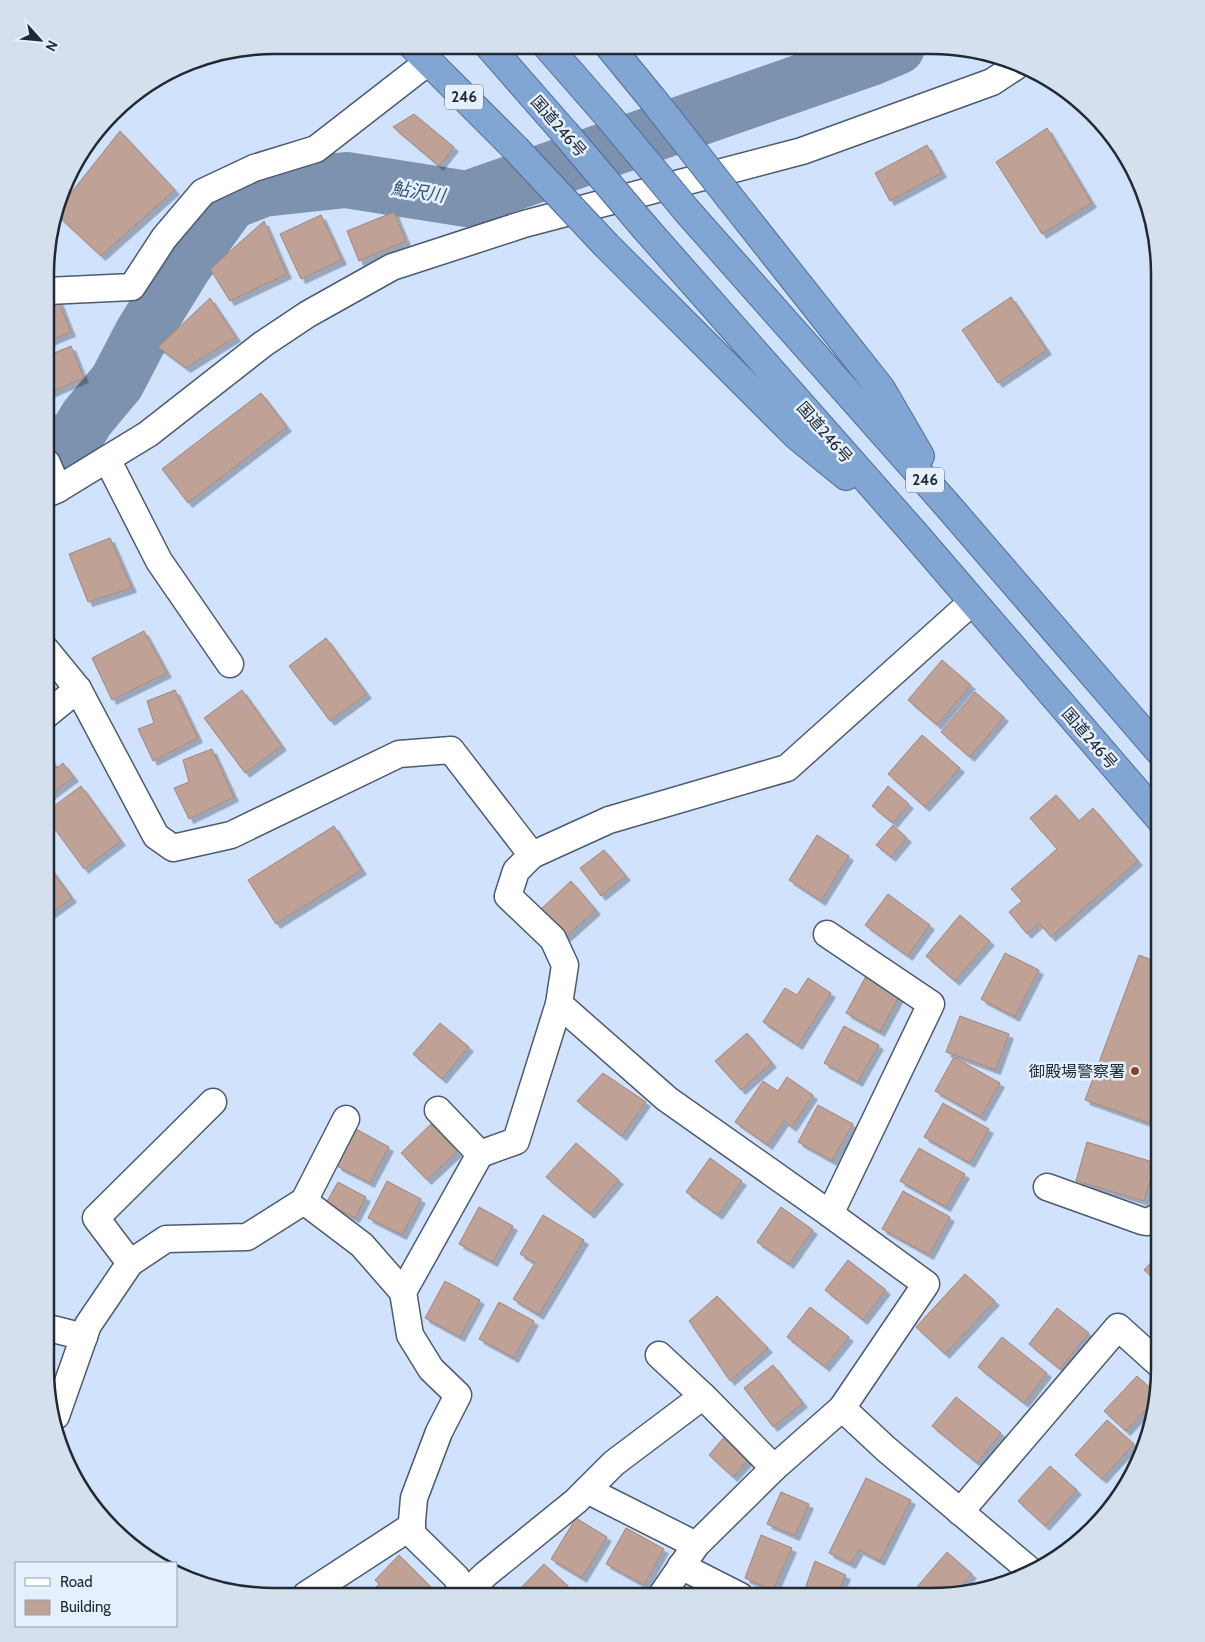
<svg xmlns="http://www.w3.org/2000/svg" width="1205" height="1642" viewBox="0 0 1205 1642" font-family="Cabin,'Noto Sans JP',sans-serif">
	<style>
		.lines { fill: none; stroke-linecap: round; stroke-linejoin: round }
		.river { stroke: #7c92af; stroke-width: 56 }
		.building { fill: #bfa195; stroke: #a2857a; filter: url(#shadow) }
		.minor-casing { stroke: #4c5b70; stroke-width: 29 }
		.trunk-casing { stroke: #4c6b95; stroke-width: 30 }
		.minor { stroke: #fff; stroke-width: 26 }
		.trunk { stroke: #82a6d4; stroke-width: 28 }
		.trunk-bridge-casing { stroke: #4c6b95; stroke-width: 30; stroke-linecap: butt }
		.trunk-bridge { stroke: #82a6d4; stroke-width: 28 }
		.poi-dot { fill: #8b4323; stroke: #e5f0ff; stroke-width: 2 }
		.labels { text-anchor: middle; stroke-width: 5; stroke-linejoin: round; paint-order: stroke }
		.shield { fill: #e5f0ff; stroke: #5c6570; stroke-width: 1 }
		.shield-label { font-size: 15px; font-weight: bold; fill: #222932 }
		.street-label { font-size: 16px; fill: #222932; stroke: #e5f0ff }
		.poi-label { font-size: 16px; fill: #222932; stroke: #e5f0ff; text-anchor: end }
		.water-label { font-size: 18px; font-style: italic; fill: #33537e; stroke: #e5f0ff }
		.rim { fill: none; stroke: #222932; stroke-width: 2.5 }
	</style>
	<defs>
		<filter id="shadow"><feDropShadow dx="4.5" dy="4.5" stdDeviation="0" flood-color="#0004"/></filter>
	</defs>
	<rect width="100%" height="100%" fill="#d1e3fc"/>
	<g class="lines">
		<!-- river -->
		<polyline class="river" points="47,450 76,436 87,418 117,382 142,334 184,266 230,202 263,189 346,180 467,199 873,57 897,47"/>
	</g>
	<!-- building -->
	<g class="building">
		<polygon points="414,114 454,147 439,166 393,127"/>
		<polygon points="1047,128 1092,203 1042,234 996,162"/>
		<polygon points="120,131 175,190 101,256 57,215 59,208"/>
		<polygon points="927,145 942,173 890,201 875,173"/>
		<polygon points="394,212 406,241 359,261 347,231"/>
		<polygon points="321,215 342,260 301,279 280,234"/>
		<polygon points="264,221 287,274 230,301 210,269"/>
		<polygon points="1011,297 1047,350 998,383 962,330"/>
		<polygon points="210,298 236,337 186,368 158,347"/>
		<polygon points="58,299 71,332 47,342 47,304"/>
		<polygon points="71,346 84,378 47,394 47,356"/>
		<polygon points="261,393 287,427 188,503 162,469"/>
		<polygon points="110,538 132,588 88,602 69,554"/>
		<polygon points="144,631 167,673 112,700 92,658"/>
		<polygon points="326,638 367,694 330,721 289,666"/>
		<polygon points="942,660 971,685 937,725 908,700"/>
		<polygon points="175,690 198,738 153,761 138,729 154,723 147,701"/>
		<polygon points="242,690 282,746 245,773 204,718"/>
		<polygon points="975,692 1004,717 970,757 941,732"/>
		<polygon points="922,735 960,768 925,807 888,774"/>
		<polygon points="212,749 234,797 189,819 174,788 189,782 183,760"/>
		<polygon points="46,753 57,768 63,763 74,777 46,798"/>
		<polygon points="81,786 121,841 84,869 46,817 46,812"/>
		<polygon points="888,786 909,804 893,823 872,806"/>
		<polygon points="1056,795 1079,821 1093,808 1138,861 1051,937 1039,923 1027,934 1009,912 1022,901 1011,889 1057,849 1030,818"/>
		<polygon points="893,825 907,838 891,857 876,845"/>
		<polygon points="334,826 362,870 276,924 248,880"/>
		<polygon points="817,835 849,856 821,901 789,880"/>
		<polygon points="604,850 626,876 601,896 580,868"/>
		<polygon points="48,865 72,898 46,917 46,866"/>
		<polygon points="571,881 596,910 566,937 541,909"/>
		<polygon points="888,894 930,925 908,956 865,925"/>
		<polygon points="960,915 990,941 955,981 926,956"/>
		<polygon points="1005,953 1039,970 1015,1017 981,999"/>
		<polygon points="1139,955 1160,963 1160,1095 1149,1123 1085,1100"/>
		<polygon points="866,976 900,995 880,1032 846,1013"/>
		<polygon points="808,978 831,993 798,1045 763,1022 785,988 797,995"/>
		<polygon points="960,1016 1009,1034 996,1070 946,1052"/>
		<polygon points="440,1023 469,1047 442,1079 413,1054"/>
		<polygon points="844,1026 879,1045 858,1082 824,1063"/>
		<polygon points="747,1033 772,1063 741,1090 715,1061"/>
		<polygon points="954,1057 1000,1083 981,1117 935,1091"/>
		<polygon points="603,1073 646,1102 622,1136 577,1101"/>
		<polygon points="787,1077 813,1095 792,1127 784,1121 768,1145 735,1122 763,1081 778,1091"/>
		<polygon points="943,1103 989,1129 970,1163 924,1137"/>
		<polygon points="818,1105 853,1124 832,1161 798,1142"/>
		<polygon points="431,1124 457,1152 427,1180 401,1153"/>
		<polygon points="356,1129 389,1147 370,1183 337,1166"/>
		<polygon points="1087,1142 1156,1163 1144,1201 1076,1181"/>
		<polygon points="576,1143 619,1180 590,1214 546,1177"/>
		<polygon points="919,1148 965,1174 946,1207 900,1181"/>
		<polygon points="710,1158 742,1181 718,1215 686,1192"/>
		<polygon points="387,1181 421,1199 402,1235 368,1218"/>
		<polygon points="338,1182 366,1197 355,1218 326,1203"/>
		<polygon points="903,1191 950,1217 929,1255 882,1229"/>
		<polygon points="479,1207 513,1226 493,1262 459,1244"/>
		<polygon points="781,1207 813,1230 789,1264 757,1242"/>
		<polygon points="543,1215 584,1240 539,1315 513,1299 535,1263 520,1254"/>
		<polygon points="1160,1253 1160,1284 1144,1270"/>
		<polygon points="848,1260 886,1290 863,1320 825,1290"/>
		<polygon points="965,1274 995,1301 945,1354 916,1327"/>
		<polygon points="445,1281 480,1300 460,1337 425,1318"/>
		<polygon points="717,1296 768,1348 730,1381 689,1321"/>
		<polygon points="499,1302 534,1321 514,1358 479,1339"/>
		<polygon points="810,1307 849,1337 825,1367 787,1337"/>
		<polygon points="1057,1308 1089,1333 1060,1369 1029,1344"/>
		<polygon points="1002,1337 1047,1373 1024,1403 978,1367"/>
		<polygon points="773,1365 803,1403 773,1427 744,1388"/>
		<polygon points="1137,1376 1157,1394 1157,1398 1126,1431 1104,1411"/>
		<polygon points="956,1397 1001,1433 977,1463 932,1426"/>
		<polygon points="1107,1420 1134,1444 1102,1479 1075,1455"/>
		<polygon points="725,1436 750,1458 733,1477 709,1455"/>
		<polygon points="1050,1466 1077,1490 1045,1526 1018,1501"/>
		<polygon points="866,1478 911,1500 880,1561 859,1550 851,1564 829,1553"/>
		<polygon points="781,1492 809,1504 795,1536 767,1524"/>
		<polygon points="576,1518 607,1537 582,1578 551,1559"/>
		<polygon points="626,1528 664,1549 644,1585 606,1564"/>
		<polygon points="761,1535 792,1548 773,1591 745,1578"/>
		<polygon points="947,1552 972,1574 956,1591 928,1597 916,1588"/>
		<polygon points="399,1555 430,1586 421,1596 376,1595 372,1591 379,1584 375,1580"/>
		<polygon points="815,1561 846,1575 836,1597 802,1597"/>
		<polygon points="544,1564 568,1586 559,1596 513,1596"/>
	</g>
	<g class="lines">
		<!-- minor casing -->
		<g class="minor-casing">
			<g id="minor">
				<polyline points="47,291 132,287 164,238 203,192 254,168 316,149 428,62"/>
				<polyline points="107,459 159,561 230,664"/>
				<polyline points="47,463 58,489"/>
				<polyline points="47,494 58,489 148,434 263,344 308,314 392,267 524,224 802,151 992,82 1015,67"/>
				<polyline points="46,650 78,689 156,836 173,848 231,835 399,754 451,750 532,855"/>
				<polyline points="46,715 78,689"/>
				<polyline points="827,934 931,1004 830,1214 926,1284 842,1408"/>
				<polyline points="559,1004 667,1099 830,1214"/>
				<polyline points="438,1110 480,1154"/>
				<polyline points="1047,1187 1142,1221 1147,1222 1160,1216"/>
				<polyline points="304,1201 346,1119"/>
				<polyline points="130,1263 96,1218 213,1102"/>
				<polyline points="403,1292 410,1335 431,1369 458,1395 439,1432 414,1498 411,1533 456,1577 466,1596"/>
				<polyline points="45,1327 84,1337"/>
				<polyline points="659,1355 703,1396 774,1468"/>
				<polyline points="56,1416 88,1325 130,1263 166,1239 247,1237 304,1201 362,1245 403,1292 480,1154 516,1141 559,1004 565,965 553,939 508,896 516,871 532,855 609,820 787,768 972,602"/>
				<polyline points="587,1490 696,1545"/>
				<polyline points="960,1512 1118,1327 1159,1364"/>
				<polyline points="681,1566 740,1596"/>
				<polyline points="465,1594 486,1574 576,1501 614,1463 703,1396"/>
				<polyline points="306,1595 412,1526"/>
				<polyline points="661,1596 696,1545 774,1468 842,1408 886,1449 1033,1573"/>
			</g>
		</g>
		<!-- trunk casing -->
		<g class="trunk-casing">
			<g id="trunk">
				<polyline points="412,45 516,149"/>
				<polyline points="489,46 565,133"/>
				<polyline points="547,46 609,117"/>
				<polyline points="609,46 654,101"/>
				<polyline points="730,198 881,389 920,456"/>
				<polyline points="687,211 948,506 1160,752"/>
				<polyline points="646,229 914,533 1160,819"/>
				<polyline points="606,245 797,436 846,476"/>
			</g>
		</g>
		<!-- minor -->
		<use href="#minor" class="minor"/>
		<!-- trunk -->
		<use href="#trunk" class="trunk"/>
		<!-- trunk-bridge casing -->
		<g class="trunk-bridge-casing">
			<g id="trunk-bridge">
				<polyline points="654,101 730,198"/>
				<polyline points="609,117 687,211"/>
				<polyline points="565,133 646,229"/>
				<polyline points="516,149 606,245"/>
			</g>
		</g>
		<!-- trunk-bridge -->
		<use href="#trunk-bridge" class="trunk-bridge"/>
	</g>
	<!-- markers -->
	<circle class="poi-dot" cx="1135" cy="1071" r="5"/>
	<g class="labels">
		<!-- shield labels -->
		<g class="shield">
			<rect x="445" y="84.5" width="38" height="25" rx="4"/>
			<rect x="906" y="467.5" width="38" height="25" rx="4"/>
		</g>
		<g class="shield-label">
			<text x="464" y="102">246</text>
			<text x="925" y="485">246</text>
		</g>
		<!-- street labels -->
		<g class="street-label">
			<text transform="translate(559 126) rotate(49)" y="6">国道246号</text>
			<text transform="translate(825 432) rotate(49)" y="6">国道246号</text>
			<text transform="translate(1090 738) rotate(49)" y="6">国道246号</text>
		</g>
		<!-- poi labels -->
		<g class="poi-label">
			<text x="1125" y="1077">御殿場警察署</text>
		</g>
		<!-- water labels -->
		<g class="water-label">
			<text transform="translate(418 192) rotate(9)" y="6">鮎沢川</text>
		</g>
	</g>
	<!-- crop -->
	<path d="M0 0H1205V1642H0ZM274 54H931A220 220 0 0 1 1151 274V1368A220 220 0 0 1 931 1588H274A220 220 0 0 1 54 1368V274A220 220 0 0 1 274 54Z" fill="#d5e0ef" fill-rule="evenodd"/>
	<path class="rim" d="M274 54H931A220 220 0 0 1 1151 274V1368A220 220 0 0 1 931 1588H274A220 220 0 0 1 54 1368V274A220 220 0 0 1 274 54Z"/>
	<!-- legend -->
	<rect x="15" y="1562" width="162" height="65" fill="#e5f0ff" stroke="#97a0ad"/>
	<rect x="25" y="1578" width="25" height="8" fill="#ffffff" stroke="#97a0ad"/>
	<text x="60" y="1587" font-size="15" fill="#222932">Road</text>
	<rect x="25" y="1600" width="25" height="15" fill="#bfa195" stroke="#97a0ad"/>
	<text x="60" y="1612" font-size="15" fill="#222932">Building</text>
	<!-- north arrow -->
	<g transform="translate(40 40) rotate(117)" stroke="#e5f0ff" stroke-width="4" paint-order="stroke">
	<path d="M0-4L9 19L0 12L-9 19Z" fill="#222932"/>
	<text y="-8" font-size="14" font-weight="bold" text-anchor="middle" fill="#222932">N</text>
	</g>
</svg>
